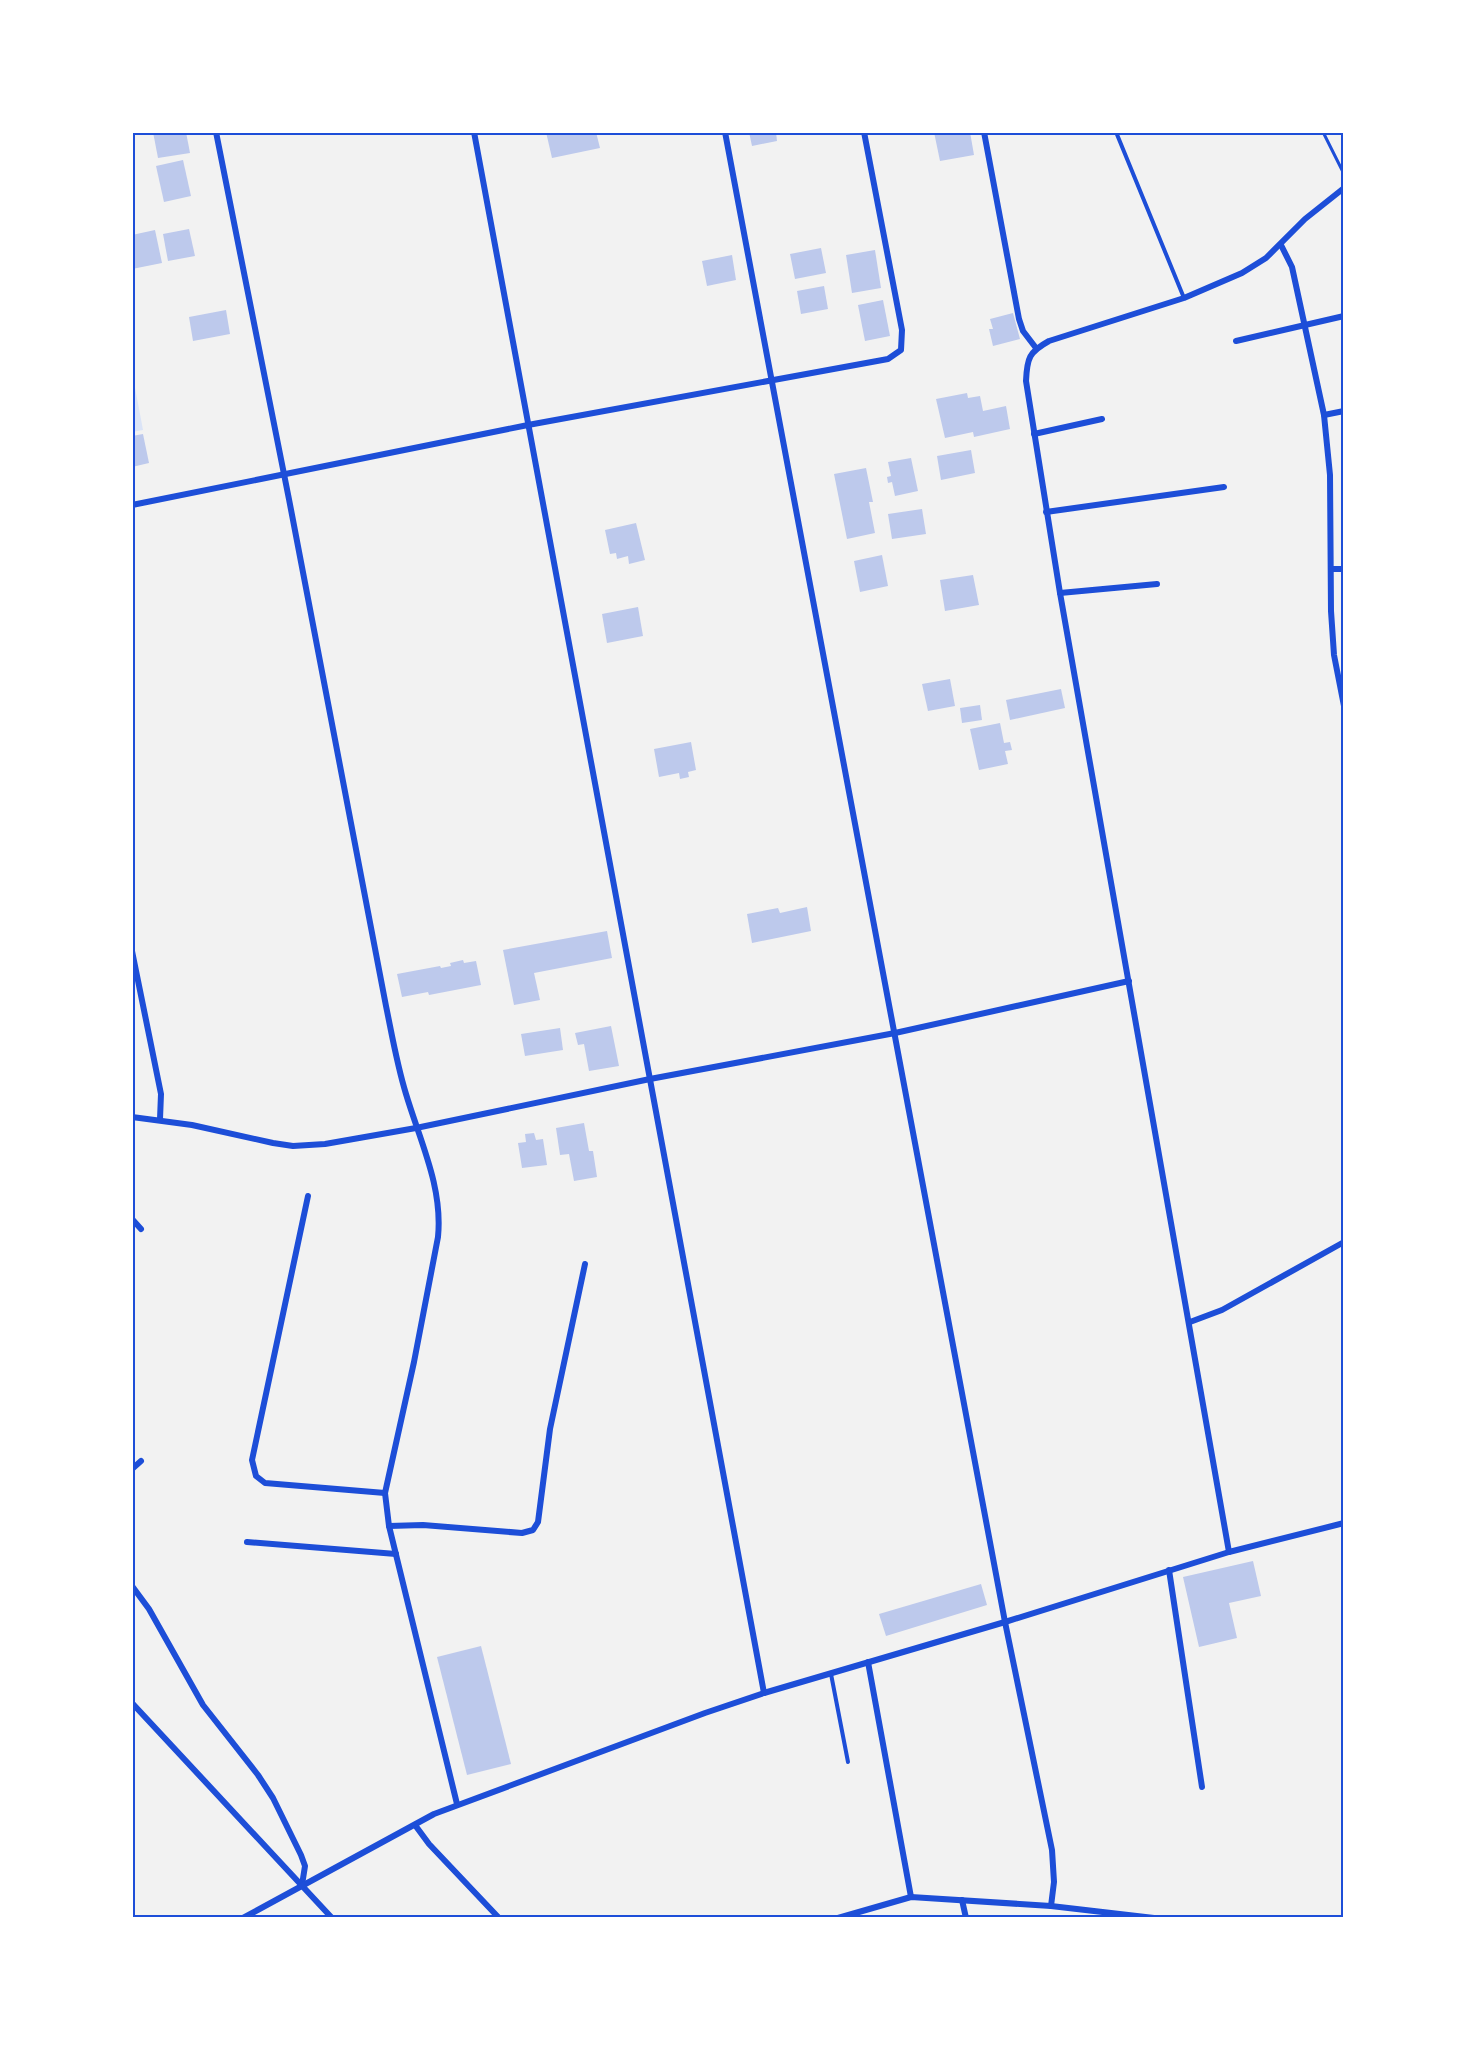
<svg xmlns="http://www.w3.org/2000/svg" width="1476" height="2050" viewBox="0 0 1476 2050" font-family="Arial,sans-serif">
	<style>
		.green { fill: #dbe4f7 }
		.building { fill: #bdc9ec }
		.lines { fill: none; stroke-linecap: round; stroke-linejoin: round }
		.path { stroke: #1d4ed8; stroke-width: 3 }
		.service { stroke: #1d4ed8; stroke-width: 4 }
		.minor { stroke: #1d4ed8; stroke-width: 6 }
		.neatline { fill: none; stroke: #1d4ed8; stroke-width: 2 }
	</style>
	<rect width="100%" height="100%" fill="#f2f2f2"/>
	<!-- green -->
	<polygon class="green" points="133,377 143,430 132,432 132,378"/>
	<!-- building -->
	<g class="building">
		<polygon points="153,132 186,132 190,153 158,158"/>
		<polygon points="546,132 596,132 600,148 552,158"/>
		<polygon points="749,132 776,132 777,141 752,146"/>
		<polygon points="934,132 970,132 974,155 940,161"/>
		<polygon points="183,160 191,196 164,202 156,166"/>
		<polygon points="189,229 195,256 168,261 163,234"/>
		<polygon points="155,230 162,263 132,269 132,235"/>
		<polygon points="821,248 826,273 795,279 790,254"/>
		<polygon points="875,250 881,288 852,293 846,255"/>
		<polygon points="732,255 736,280 707,286 702,261"/>
		<polygon points="824,286 828,309 801,314 797,291"/>
		<polygon points="883,300 890,336 865,341 858,305"/>
		<polygon points="226,310 230,334 193,341 189,317"/>
		<polygon points="1013,313 1020,339 993,346 989,329 993,329 990,319"/>
		<polygon points="967,393 968,398 980,396 983,411 1006,406 1010,429 974,437 973,432 945,438 936,399"/>
		<polygon points="143,434 149,463 132,467 132,436"/>
		<polygon points="971,450 975,473 941,480 937,456"/>
		<polygon points="911,458 918,491 895,496 892,482 888,483 887,477 891,476 888,462"/>
		<polygon points="866,468 873,502 869,502 875,533 847,539 834,474"/>
		<polygon points="922,509 926,534 892,539 888,514"/>
		<polygon points="636,523 645,560 629,564 628,556 617,559 616,553 610,554 605,530"/>
		<polygon points="882,555 888,586 860,592 854,561"/>
		<polygon points="973,575 979,605 945,611 940,580"/>
		<polygon points="638,607 643,636 607,643 602,614"/>
		<polygon points="950,679 955,706 928,711 922,684"/>
		<polygon points="1061,689 1065,708 1010,720 1006,700"/>
		<polygon points="980,705 982,720 962,723 960,708"/>
		<polygon points="1000,723 1004,743 1010,742 1012,750 1005,751 1008,764 979,770 970,729"/>
		<polygon points="691,742 696,770 688,772 689,777 680,779 679,773 659,777 654,749"/>
		<polygon points="807,907 811,931 752,943 747,914 778,908 780,913"/>
		<polygon points="607,931 612,958 534,973 540,1000 514,1005 503,950"/>
		<polygon points="463,960 464,963 476,961 481,985 429,995 428,992 402,997 397,974 440,966 441,968 451,966 450,963"/>
		<polygon points="611,1026 619,1066 589,1071 584,1044 578,1045 575,1033"/>
		<polygon points="560,1028 563,1050 525,1056 521,1034"/>
		<polygon points="584,1123 589,1151 593,1151 597,1177 574,1181 569,1154 560,1155 556,1128"/>
		<polygon points="534,1133 536,1140 543,1139 547,1165 522,1168 518,1143 526,1142 525,1134"/>
		<polygon points="1253,1561 1261,1596 1229,1603 1237,1638 1199,1647 1183,1577"/>
		<polygon points="981,1584 987,1605 886,1636 879,1614"/>
		<polygon points="481,1646 511,1764 467,1775 437,1657"/>
	</g>
	<g class="lines">
		<!-- path -->
		<polyline class="path" points="1323,132 1344,174"/>
		<!-- service -->
		<g class="service">
			<polyline points="1116,132 1184,298"/>
			<polyline points="831,1674 848,1762"/>
		</g>
		<!-- minor -->
		<g class="minor">
			<path d="M216 132C275 423 331 714 386 1006 392 1035 397 1065 406 1094 420 1141 443 1187 438 1237L414 1362 385 1493 389 1526 457 1804"/>
			<polyline points="474,132 764,1693"/>
			<polyline points="725,132 1005,1622 1052,1850 1054,1882 1051,1906"/>
			<polyline points="984,132 1019,319 1023,331 1036,348"/>
			<polyline points="1281,245 1292,267 1324,415 1330,475 1331,611 1334,655 1344,706"/>
			<polyline points="1236,341 1344,316"/>
			<polyline points="1324,415 1344,411"/>
			<polyline points="1034,434 1102,419"/>
			<polyline points="132,505 528,425 888,359 901,350 902,330 864,132"/>
			<polyline points="1046,512 1224,487"/>
			<polyline points="1331,569 1344,569"/>
			<polyline points="1060,593 1157,584"/>
			<polyline points="132,951 161,1094 160,1119"/>
			<polyline points="132,1117 192,1125 273,1143 293,1146 325,1144 416,1128 650,1079 895,1033 1129,981"/>
			<polyline points="308,1196 252,1460 256,1476 265,1483 385,1493"/>
			<polyline points="132,1219 141,1229"/>
			<polyline points="1190,1322 1222,1310 1344,1242"/>
			<polyline points="132,1469 141,1461"/>
			<polyline points="389,1526 423,1525 522,1533 533,1530 538,1522 550,1429 585,1264"/>
			<polyline points="247,1542 396,1554"/>
			<path d="M1229 1552 1060 593 1026 381C1027 358 1029 352 1049 341L1184 298 1242 273 1266 258 1305 219 1344 188"/>
			<polyline points="1169,1570 1202,1787"/>
			<polyline points="132,1586 149,1609 203,1705 258,1775 273,1798 301,1855 305,1866 302,1885"/>
			<polyline points="868,1662 911,1897"/>
			<polyline points="132,1703 332,1918"/>
			<polyline points="415,1825 429,1844 499,1918"/>
			<polyline points="962,1900 966,1918"/>
			<polyline points="243,1918 434,1814 705,1713 764,1693 1005,1622 1229,1552 1344,1523"/>
			<polyline points="838,1918 911,1897 1051,1906 1154,1918"/>
		</g>
	</g>
	<!-- border -->
	<rect width="1476" height="2050" fill="none" stroke="#ffffff" stroke-width="267"/>
	<rect x="134" y="134" width="1208" height="1782" class="neatline"/>
</svg>
